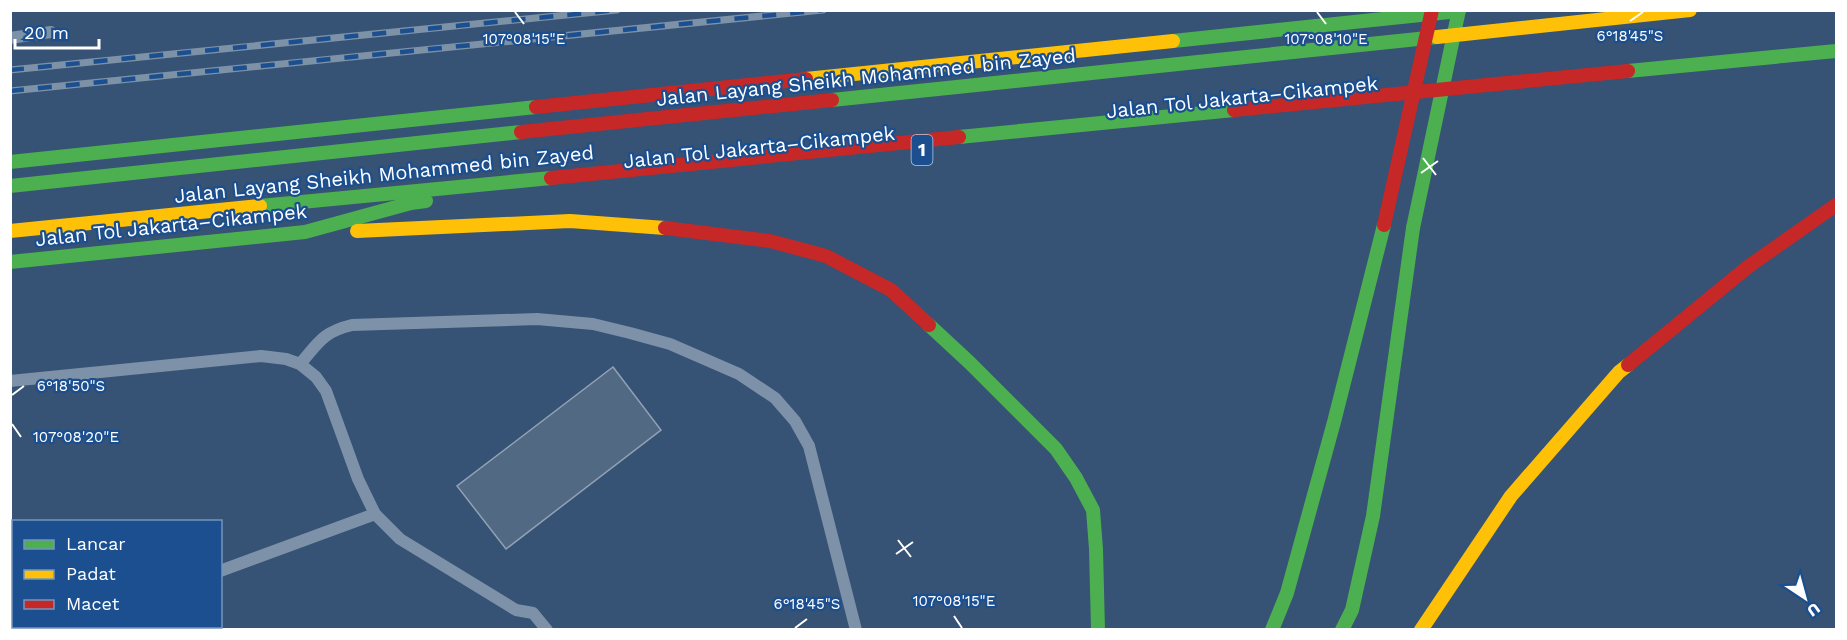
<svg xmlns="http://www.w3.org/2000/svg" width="1847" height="640" viewBox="0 0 1847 640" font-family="'Work Sans',sans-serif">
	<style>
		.building { fill: #526984; stroke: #92a2b6; stroke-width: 1.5 }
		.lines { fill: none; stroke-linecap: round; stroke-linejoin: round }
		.lane { stroke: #7d92a8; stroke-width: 12 }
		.fast { stroke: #4caf50; stroke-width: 14 }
		.slow { stroke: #ffc107; stroke-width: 14 }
		.jam { stroke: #c62828; stroke-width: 14 }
		.rail-casing { stroke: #7e92a7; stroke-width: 7 }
		.rail { stroke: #1b4f8f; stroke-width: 4.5; stroke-dasharray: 14; stroke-linecap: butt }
		.fast-bridge { stroke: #4caf50; stroke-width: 14 }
		.slow-bridge { stroke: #ffc107; stroke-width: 14 }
		.jam-bridge { stroke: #c62828; stroke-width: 14 }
		.ticks { fill: none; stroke: #fff; stroke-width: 2 }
		.labels { text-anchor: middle; stroke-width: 4.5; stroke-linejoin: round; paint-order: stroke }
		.shield { fill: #1b4f8f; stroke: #bbcadd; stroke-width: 1.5 }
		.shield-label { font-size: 18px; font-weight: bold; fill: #fff }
		.street-label { font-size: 20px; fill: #fff; stroke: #1b4f8f }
		.ticks-label { font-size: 15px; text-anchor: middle; fill: #fff; stroke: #1b4f8f; stroke-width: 4.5; stroke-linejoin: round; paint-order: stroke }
	</style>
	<rect width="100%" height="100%" fill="#365274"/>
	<!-- building -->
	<polygon class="building" points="613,367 661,430 506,549 457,486"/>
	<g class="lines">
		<!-- lane -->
		<g class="lane">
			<polyline points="10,38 51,32"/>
			<path d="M300 364C319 342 323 332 352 325L537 319 593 324 630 333 670 344 739 374 775 398 795 421 809 446 856 630"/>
			<polyline points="10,381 261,356 286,359 300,364 316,377 326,391 358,479 375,514 400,539 516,610 533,613 547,630"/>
			<polyline points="220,571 375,514"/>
			<polyline points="10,622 14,622"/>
		</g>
		<!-- fast -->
		<g class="fast">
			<polyline points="1173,41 1459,11"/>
			<polyline points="10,162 536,107"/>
			<polyline points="10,262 305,232 411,203 426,201"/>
			<polyline points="929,325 970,363 1056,449 1076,478 1093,510 1096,549 1098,630"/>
			<polyline points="1272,630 1287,593 1334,422 1384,225"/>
			<polyline points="1342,630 1352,610 1373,516 1413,228"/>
		</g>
		<!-- slow -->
		<g class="slow">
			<polyline points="806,79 1173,41"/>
			<polyline points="357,231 570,221 665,228"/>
			<polyline points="1421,630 1511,496 1619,372 1628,365"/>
		</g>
		<!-- jam -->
		<g class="jam">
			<polyline points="536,107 806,79"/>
			<polyline points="665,228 770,241 826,256 891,290 929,325"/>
			<polyline points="1628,365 1749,266 1836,205"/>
		</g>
		<!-- rail casing -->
		<g class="rail-casing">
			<g id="rail">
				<polyline points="10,70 617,10"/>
				<polyline points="10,91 823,10"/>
			</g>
		</g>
		<!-- rail -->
		<use href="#rail" class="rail"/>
		<!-- fast-bridge -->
		<g class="fast-bridge">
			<polyline points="1628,71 1836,51"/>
			<polyline points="832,100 1437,37"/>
			<polyline points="959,137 1234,110"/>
			<polyline points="10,186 521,132"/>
			<polyline points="260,206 551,178"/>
			<polyline points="1413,228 1459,10"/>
		</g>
		<!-- slow-bridge -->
		<g class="slow-bridge">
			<polyline points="1437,37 1690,10"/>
			<polyline points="10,231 260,206"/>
		</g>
		<!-- jam-bridge -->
		<g class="jam-bridge">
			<polyline points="1234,110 1628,71"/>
			<polyline points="521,132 832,100"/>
			<polyline points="551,178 959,137"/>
			<polyline points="1384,225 1432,10"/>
		</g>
	</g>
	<!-- ticks -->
	<path class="ticks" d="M515 12 524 24M1317 12 1326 24M1630 21 1643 12M1423 158 1436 175M1421 173 1438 161M12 395 24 386M12 424 21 437M898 540 911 557M896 554 913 542M954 616 962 628M795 628 807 619"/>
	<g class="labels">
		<!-- shield labels -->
		<rect class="shield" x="911.5" y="135" width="21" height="30" rx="4.5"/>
		<g class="shield-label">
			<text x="922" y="156">1</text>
		</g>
		<!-- street labels -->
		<g class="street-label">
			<text transform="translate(866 77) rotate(-6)" y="7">Jalan Layang Sheikh Mohammed bin Zayed</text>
			<text transform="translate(1242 97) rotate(-6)" y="7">Jalan Tol Jakarta–Cikampek</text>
			<text transform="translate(759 147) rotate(-6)" y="7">Jalan Tol Jakarta–Cikampek</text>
			<text transform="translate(384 174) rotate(-6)" y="7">Jalan Layang Sheikh Mohammed bin Zayed</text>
			<text transform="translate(171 225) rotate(-6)" y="7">Jalan Tol Jakarta–Cikampek</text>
		</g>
	</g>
	<g class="ticks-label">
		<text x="1630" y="41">6°18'45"S</text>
		<text x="524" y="44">107°08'15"E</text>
		<text x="1326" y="44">107°08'10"E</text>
		<text x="71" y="391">6°18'50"S</text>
		<text x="76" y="442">107°08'20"E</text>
		<text x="954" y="606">107°08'15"E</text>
		<text x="807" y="609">6°18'45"S</text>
	</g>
	<!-- border -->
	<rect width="1847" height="640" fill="none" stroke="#ffffff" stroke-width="24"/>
	<!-- legend -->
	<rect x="12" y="520" width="210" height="108" fill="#1b4f8f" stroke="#7695bc" stroke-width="1.5"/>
	<rect x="24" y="540" width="30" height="9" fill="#4caf50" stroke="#7695bc" stroke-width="1.5"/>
	<text x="66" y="550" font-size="18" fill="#ffffff">Lancar</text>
	<rect x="24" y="570" width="30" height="9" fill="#ffc107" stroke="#7695bc" stroke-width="1.5"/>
	<text x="66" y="580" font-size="18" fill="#ffffff">Padat</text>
	<rect x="24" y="600" width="30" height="9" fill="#c62828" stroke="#7695bc" stroke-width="1.5"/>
	<text x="66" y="610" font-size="18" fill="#ffffff">Macet</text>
	<!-- north arrow -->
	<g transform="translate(1805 598) rotate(144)" stroke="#1b4f8f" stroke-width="4.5" paint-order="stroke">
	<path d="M0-4.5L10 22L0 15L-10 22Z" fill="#ffffff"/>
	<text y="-9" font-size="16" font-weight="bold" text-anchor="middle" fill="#ffffff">U</text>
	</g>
	<!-- scale -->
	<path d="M15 39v9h84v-9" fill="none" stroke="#ffffff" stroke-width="3"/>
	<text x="24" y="39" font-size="18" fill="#ffffff" stroke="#1b4f8f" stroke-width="4.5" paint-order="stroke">20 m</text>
</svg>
